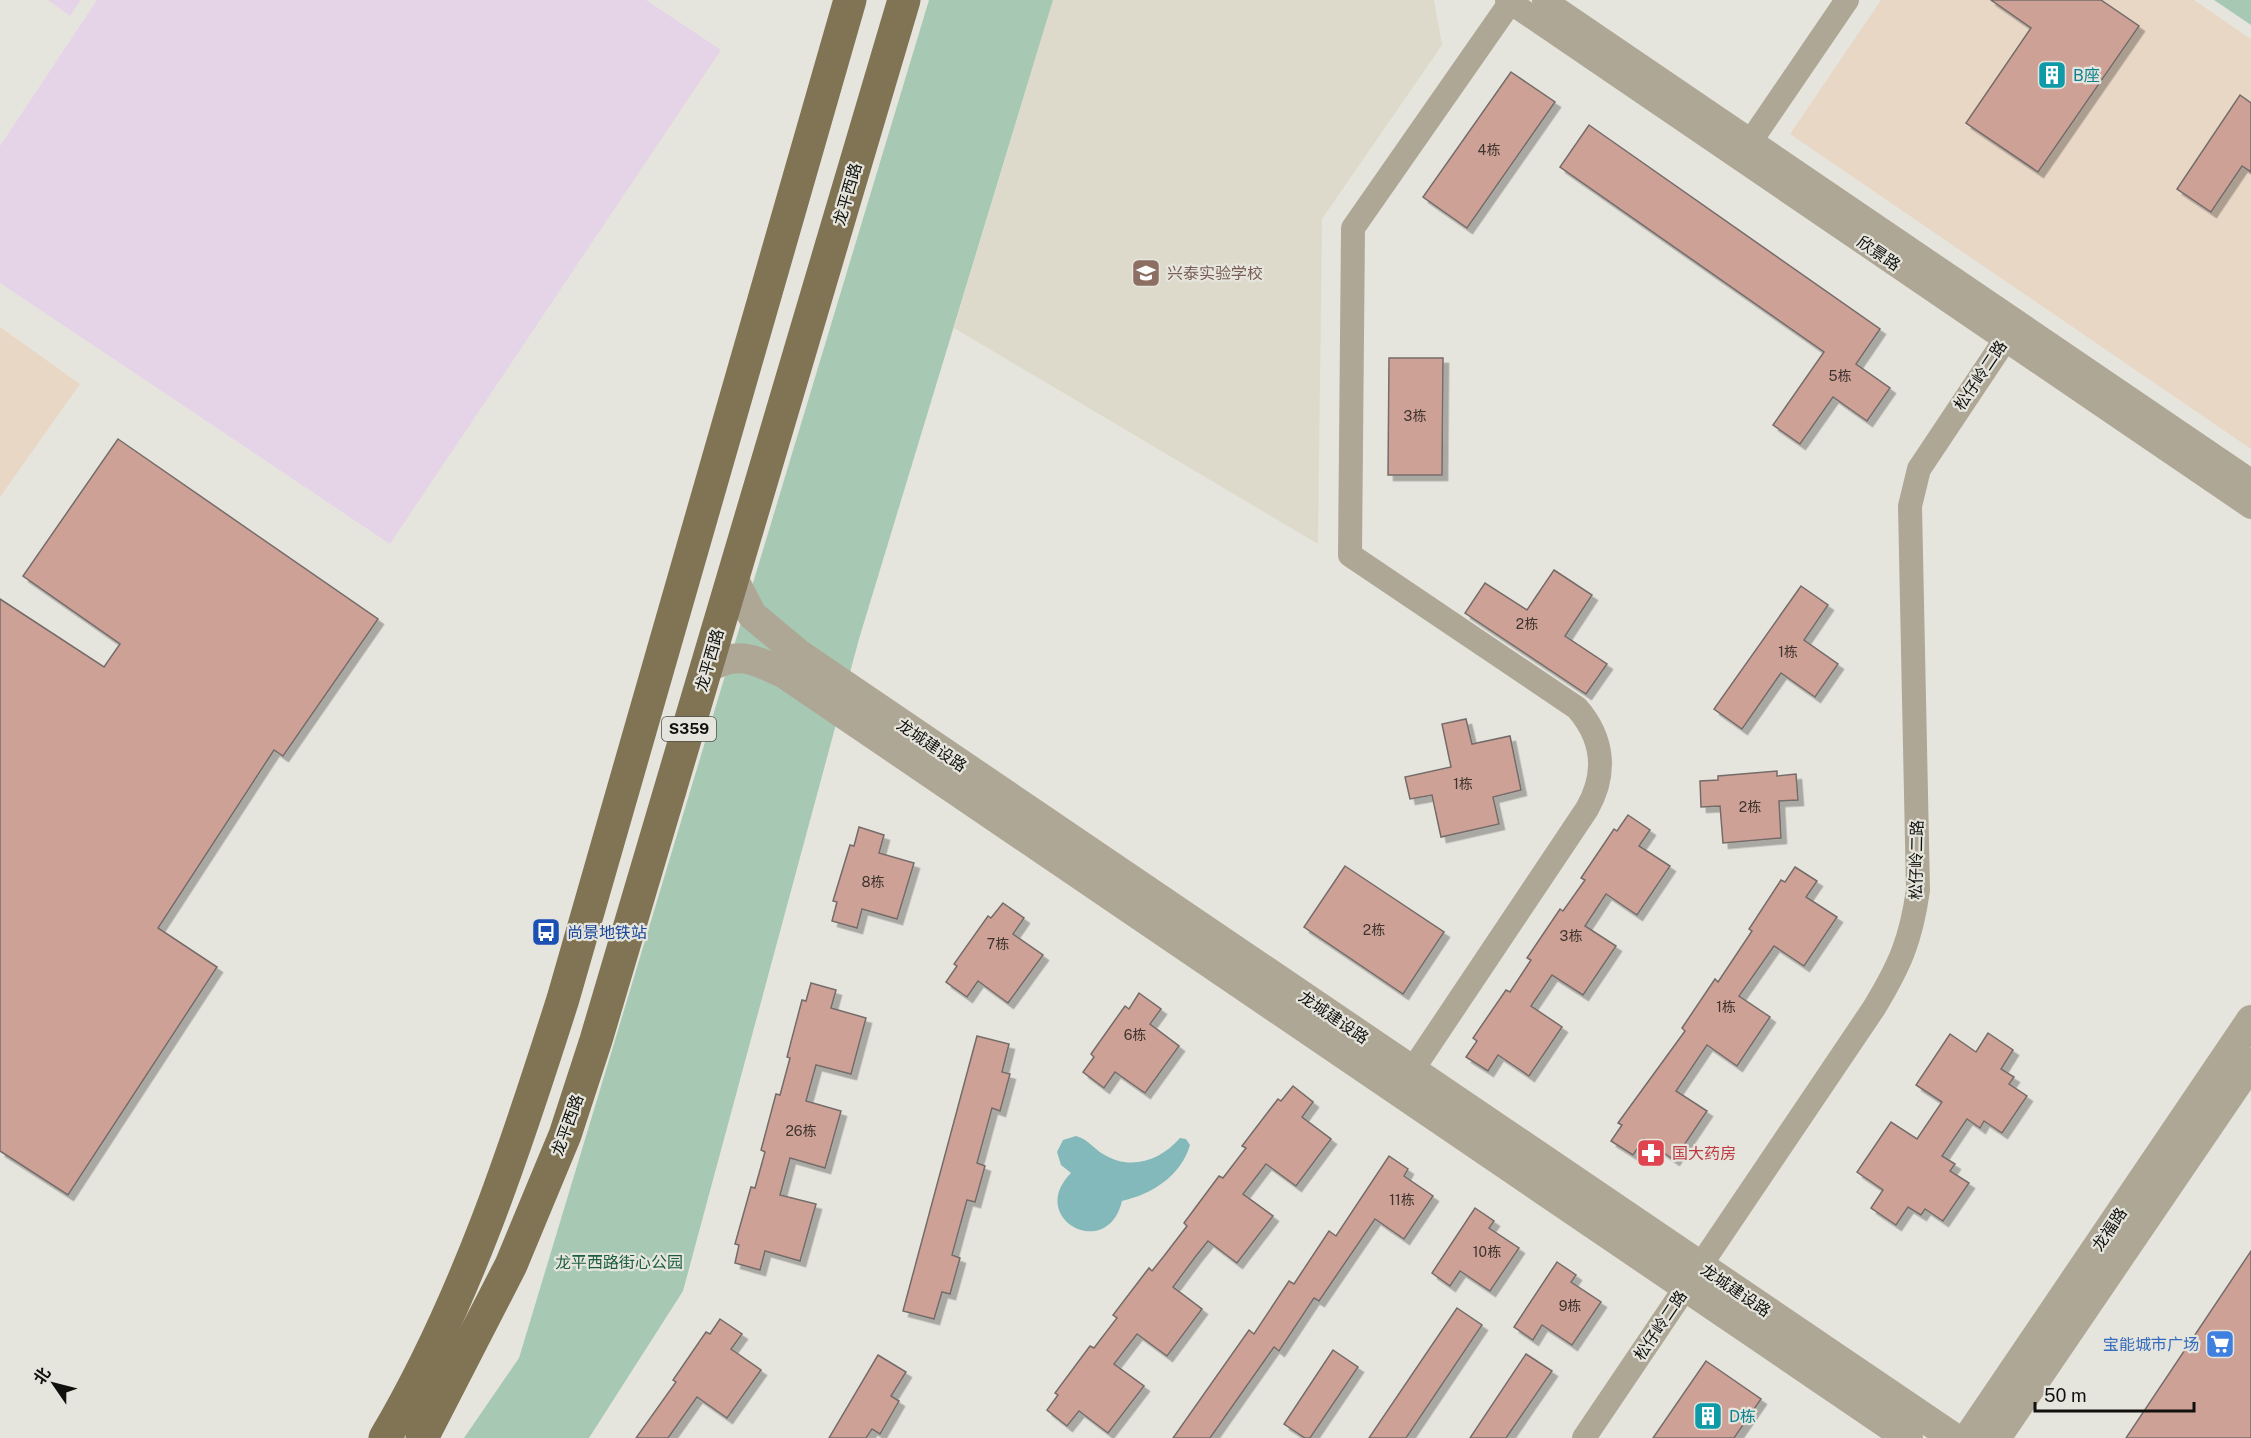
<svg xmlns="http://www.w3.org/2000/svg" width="2251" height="1438" viewBox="0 0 2251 1438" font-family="'Public Sans','Noto Sans SC',sans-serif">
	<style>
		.commercial { fill: #e9d7c6 }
		.industrial { fill: #e5d4e7 }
		.built { fill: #dddacb }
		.green { fill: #a7c9b4 }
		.water { fill: #84b9bb }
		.building { fill: #cda196; stroke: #746c6a; stroke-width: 1.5; filter: url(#shadow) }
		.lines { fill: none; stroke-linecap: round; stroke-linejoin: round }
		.minor { stroke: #aea796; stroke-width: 24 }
		.tertiary { stroke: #aea796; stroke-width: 30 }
		.primary { stroke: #807455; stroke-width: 33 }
		.labels { text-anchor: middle; stroke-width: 4.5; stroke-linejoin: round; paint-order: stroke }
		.number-label { font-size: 14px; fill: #3f342f }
		.shield { fill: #e6e5dd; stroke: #50504b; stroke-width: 1.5 }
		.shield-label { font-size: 15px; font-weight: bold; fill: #10100d }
		.culture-label { font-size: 16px; fill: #0d838f; stroke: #e6e5dd; text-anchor: start }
		.street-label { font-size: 16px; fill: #10100d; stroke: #e6e5dd }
		.education-label { font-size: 16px; fill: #785e54; stroke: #e6e5dd; text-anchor: start }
		.transit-label { font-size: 16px; fill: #164399; stroke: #e6e5dd; text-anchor: start }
		.health-label { font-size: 16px; fill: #be3a42; stroke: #e6e5dd; text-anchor: start }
		.park-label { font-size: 16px; fill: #1b5e3d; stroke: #e6e5dd }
		.shop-label { font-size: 16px; fill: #366cbe; stroke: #e6e5dd; text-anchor: end }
	</style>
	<defs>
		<filter id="shadow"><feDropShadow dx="5.5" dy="5.5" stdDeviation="0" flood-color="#0004"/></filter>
	</defs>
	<rect width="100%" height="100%" fill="#e6e5dd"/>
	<!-- commercial -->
	<g class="commercial">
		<polygon points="1881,0 2194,0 2251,39 2251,449 1790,134"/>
		<polygon points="0,327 80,384 0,497"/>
	</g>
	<!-- industrial -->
	<g class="industrial">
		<polygon points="48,0 81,0 70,16"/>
		<polygon points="97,0 646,0 721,50 390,544 0,283 0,146"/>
	</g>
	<!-- built -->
	<polygon class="built" points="1053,0 1434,0 1442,45 1322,219 1318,544 954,328"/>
	<!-- green -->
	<g class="green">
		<polygon points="929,0 1053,0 859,639 683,1291 589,1438 464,1438 519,1358"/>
		<polygon points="2214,0 2251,0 2251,25"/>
	</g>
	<!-- water -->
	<path class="water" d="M1076 1136C1088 1139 1093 1148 1103 1154 1130 1171 1160 1161 1180 1138L1186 1139 1190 1145C1181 1176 1152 1194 1122 1201 1107 1263 1026 1218 1071 1173L1061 1165 1057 1152 1063 1140Z"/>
	<!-- building -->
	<g class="building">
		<polygon points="1991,0 2101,0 2139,26 2038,172 1966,123 2031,28"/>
		<polygon points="1511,72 1555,102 1467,228 1423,197"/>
		<polygon points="2240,95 2251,103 2251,172 2242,166 2211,212 2177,189"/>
		<polygon points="1589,125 1880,329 1856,364 1890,388 1867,421 1833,397 1800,444 1773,425 1824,352 1560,167"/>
		<polygon points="1389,358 1443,358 1442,475 1388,475"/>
		<polygon points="118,439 378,619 283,756 274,750 158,928 217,967 68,1195 0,1151 0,599 104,667 120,644 23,576"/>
		<polygon points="1554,570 1592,595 1565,636 1607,664 1586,694 1465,613 1485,583 1527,610"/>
		<polygon points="1801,586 1828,605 1804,640 1838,664 1815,697 1781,673 1742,729 1714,709"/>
		<polygon points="1466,719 1472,744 1510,736 1521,790 1493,797 1499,824 1441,837 1432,795 1410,799 1405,777 1451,767 1442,724"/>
		<polygon points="1777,771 1777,776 1796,774 1798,800 1779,801 1781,838 1723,843 1720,806 1701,807 1700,781 1718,780 1718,776"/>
		<polygon points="1628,815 1650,830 1639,846 1670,866 1637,915 1606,894 1585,926 1616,946 1583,995 1552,975 1531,1006 1562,1027 1529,1076 1498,1055 1488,1071 1466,1057 1477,1041 1473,1038 1506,990 1510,992 1531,960 1527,958 1560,909 1563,911 1585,880 1581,878 1614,829 1617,831"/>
		<polygon points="859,827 884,835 879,853 914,863 897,919 862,909 857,928 832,921 837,902 833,901 850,845 854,846"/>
		<polygon points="1345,866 1444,932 1403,994 1304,927"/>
		<polygon points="1795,867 1817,881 1806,897 1837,917 1804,966 1774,946 1739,996 1770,1017 1737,1066 1707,1045 1676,1091 1707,1111 1674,1160 1644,1139 1633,1155 1611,1141 1622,1125 1618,1123 1685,1031 1682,1028 1715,979 1718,982 1752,931 1749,929 1781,880 1785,882"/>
		<polygon points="1003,903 1024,918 1013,934 1043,955 1008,1003 978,981 967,997 946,982 957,966 954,964 988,916 991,918"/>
		<polygon points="811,983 836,990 831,1008 866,1018 851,1074 816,1065 806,1101 841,1111 825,1168 790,1158 780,1195 816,1204 800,1261 765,1251 760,1270 735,1263 739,1245 735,1244 751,1187 755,1188 765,1152 761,1150 776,1094 780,1095 790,1058 787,1057 802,1000 806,1001"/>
		<polygon points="1139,993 1161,1009 1150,1024 1179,1046 1145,1093 1115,1072 1104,1088 1083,1072 1094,1057 1091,1054 1125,1006 1129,1009"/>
		<polygon points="1988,1033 2013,1050 2001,1069 2014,1077 2009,1084 2027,1096 2002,1133 1984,1121 1980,1128 1967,1119 1942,1156 1955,1164 1950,1171 1969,1183 1943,1221 1925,1209 1921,1215 1908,1207 1896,1225 1871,1208 1883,1190 1857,1172 1891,1122 1917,1139 1942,1102 1916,1085 1950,1034 1976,1052"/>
		<polygon points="977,1036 1009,1044 1002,1072 1010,1074 1000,1111 992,1108 977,1163 985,1166 975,1202 967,1200 952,1255 960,1258 950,1294 942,1292 934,1319 903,1311"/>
		<polygon points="1293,1086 1313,1102 1302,1117 1331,1139 1296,1186 1266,1164 1243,1194 1273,1216 1237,1263 1208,1241 1196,1256 1173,1287 1202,1309 1167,1356 1137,1334 1114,1364 1144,1386 1108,1433 1079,1411 1067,1426 1047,1410 1058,1395 1055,1393 1090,1346 1094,1348 1117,1318 1113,1315 1149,1268 1152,1271 1164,1256 1187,1226 1184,1223 1219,1176 1223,1178 1246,1148 1242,1146 1278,1099 1281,1101"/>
		<polygon points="1389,1156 1408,1169 1404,1176 1433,1196 1404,1239 1375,1219 1319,1301 1314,1298 1279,1351 1274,1347 1210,1438 1173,1438 1249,1330 1254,1334 1289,1281 1294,1284 1329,1231 1336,1236"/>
		<polygon points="1475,1208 1494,1221 1489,1228 1519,1248 1490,1291 1460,1271 1450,1286 1432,1273"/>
		<polygon points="2251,1251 2251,1438 2126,1438"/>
		<polygon points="1557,1262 1576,1275 1571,1282 1601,1302 1572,1345 1542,1325 1533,1340 1514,1327"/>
		<polygon points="1457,1308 1482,1325 1406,1438 1369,1438"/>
		<polygon points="720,1319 742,1334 731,1349 761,1370 727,1418 697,1397 668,1438 636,1438 676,1382 673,1380 706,1332 710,1334"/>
		<polygon points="1333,1350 1358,1367 1310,1438 1305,1438 1284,1424"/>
		<polygon points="1526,1354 1552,1371 1506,1438 1470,1438"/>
		<polygon points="878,1355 906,1372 891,1396 899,1401 880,1434 872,1429 866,1438 829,1438"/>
		<polygon points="1706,1361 1761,1399 1734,1438 1653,1438"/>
	</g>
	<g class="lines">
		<!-- minor -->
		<g class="minor">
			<polyline points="1507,0 2251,507"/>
			<polyline points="1544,0 2251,481"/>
			<polyline points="1742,154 1847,0"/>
			<path d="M1403 1084 1587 809C1607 774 1604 739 1577 708L1350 555 1353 228 1512 0"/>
			<path d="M1584 1438 1874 1008C1900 965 1911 940 1918 890L1910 506 1919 469 2017 322"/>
		</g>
		<!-- tertiary -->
		<g class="tertiary">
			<polyline points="733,578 752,615 800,655 1954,1438"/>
			<path d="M706 669C737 650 754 659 785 674L1908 1438"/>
			<polyline points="1968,1438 2251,1020"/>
			<polyline points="1996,1438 2251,1063"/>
		</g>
		<!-- primary -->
		<g class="primary">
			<path d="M385 1438C465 1303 516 1147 563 999L850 0"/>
			<polyline points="422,1438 511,1265 565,1135 596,1040 904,0"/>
		</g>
	</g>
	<!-- icons -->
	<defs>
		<g id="building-square" transform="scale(1.5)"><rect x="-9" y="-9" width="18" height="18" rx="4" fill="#0f9aa8" stroke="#e6e5dd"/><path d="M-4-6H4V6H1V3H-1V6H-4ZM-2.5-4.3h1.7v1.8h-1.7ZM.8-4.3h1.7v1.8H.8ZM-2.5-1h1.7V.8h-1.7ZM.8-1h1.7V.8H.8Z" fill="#fff"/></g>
		<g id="school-square" transform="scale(1.5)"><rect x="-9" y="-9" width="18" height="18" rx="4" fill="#8d6e63" stroke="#e6e5dd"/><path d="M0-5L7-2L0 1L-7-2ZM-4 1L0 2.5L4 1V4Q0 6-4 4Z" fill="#fff"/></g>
		<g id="bus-square" transform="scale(1.5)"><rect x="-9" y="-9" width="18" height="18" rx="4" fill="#1a4fb4" stroke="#e6e5dd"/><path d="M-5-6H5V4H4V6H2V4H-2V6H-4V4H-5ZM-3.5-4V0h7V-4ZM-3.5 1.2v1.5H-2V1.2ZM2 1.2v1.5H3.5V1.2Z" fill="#fff"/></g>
		<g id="pharmacy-square" transform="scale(1.5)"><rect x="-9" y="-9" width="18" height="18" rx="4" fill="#e0444e" stroke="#e6e5dd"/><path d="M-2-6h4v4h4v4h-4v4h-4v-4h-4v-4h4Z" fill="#fff"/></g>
		<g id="supermarket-square" transform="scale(1.5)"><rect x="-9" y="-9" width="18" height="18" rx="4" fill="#3f7fe0" stroke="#e6e5dd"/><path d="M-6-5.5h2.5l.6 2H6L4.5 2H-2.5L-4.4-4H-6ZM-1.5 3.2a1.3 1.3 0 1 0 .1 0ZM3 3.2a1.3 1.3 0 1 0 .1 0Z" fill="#fff"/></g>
	</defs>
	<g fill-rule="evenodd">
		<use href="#building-square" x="2052" y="75"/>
		<use href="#school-square" x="1146" y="273"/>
		<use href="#bus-square" x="546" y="932"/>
		<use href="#pharmacy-square" x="1651" y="1153"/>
		<use href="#supermarket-square" x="2220" y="1344"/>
		<use href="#building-square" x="1708" y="1416"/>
	</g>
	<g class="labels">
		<!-- number labels -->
		<g class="number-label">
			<text x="1489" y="155">4栋</text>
			<text x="1840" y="381">5栋</text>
			<text x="1415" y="421">3栋</text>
			<text x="1527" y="629">2栋</text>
			<text x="1788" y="657">1栋</text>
			<text x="1463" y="789">1栋</text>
			<text x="1750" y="812">2栋</text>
			<text x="873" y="887">8栋</text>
			<text x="1374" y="935">2栋</text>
			<text x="1571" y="941">3栋</text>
			<text x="998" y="949">7栋</text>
			<text x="1726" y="1012">1栋</text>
			<text x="1135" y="1040">6栋</text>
			<text x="801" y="1136">26栋</text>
			<text x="1402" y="1205">11栋</text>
			<text x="1487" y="1257">10栋</text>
			<text x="1570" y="1311">9栋</text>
		</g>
		<!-- shield labels -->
		<rect class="shield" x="662" y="717" width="54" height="24" rx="4.5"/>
		<g class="shield-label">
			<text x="689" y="734">S359</text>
		</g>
		<!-- culture labels -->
		<g class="culture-label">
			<text x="2073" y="81">B座</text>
			<text x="1729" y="1422">D栋</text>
		</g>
		<!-- street labels -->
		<g class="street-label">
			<text transform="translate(847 194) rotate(-74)" y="6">龙平西路</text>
			<text transform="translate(1879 253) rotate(34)" y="6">欣景路</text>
			<text transform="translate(1980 375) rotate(-56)" y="6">松仔岭二路</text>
			<text transform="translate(709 660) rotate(-74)" y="6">龙平西路</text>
			<text transform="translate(932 745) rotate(34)" y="6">龙城建设路</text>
			<text transform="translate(1916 860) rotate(-89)" y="6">松仔岭二路</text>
			<text transform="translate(1334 1017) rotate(34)" y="6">龙城建设路</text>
			<text transform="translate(567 1125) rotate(-70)" y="6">龙平西路</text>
			<text transform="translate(2109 1229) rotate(-56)" y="6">龙福路</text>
			<text transform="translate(1736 1290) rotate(34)" y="6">龙城建设路</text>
			<text transform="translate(1660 1325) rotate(-56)" y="6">松仔岭二路</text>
		</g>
		<!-- education labels -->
		<g class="education-label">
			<text x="1167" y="279">兴泰实验学校</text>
		</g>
		<!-- transit labels -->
		<g class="transit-label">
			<text x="567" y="938">尚景地铁站</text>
		</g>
		<!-- health labels -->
		<g class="health-label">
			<text x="1672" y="1159">国大药房</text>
		</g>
		<!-- park labels -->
		<g class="park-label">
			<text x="619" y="1268">龙平西路街心公园</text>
		</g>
		<!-- shop labels -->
		<g class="shop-label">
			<text x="2199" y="1350">宝能城市广场</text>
		</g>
	</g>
	<!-- north arrow -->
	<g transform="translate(54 1384) rotate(305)" stroke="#e6e5dd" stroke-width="4.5" paint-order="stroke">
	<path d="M0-4.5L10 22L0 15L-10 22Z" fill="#10100d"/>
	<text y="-9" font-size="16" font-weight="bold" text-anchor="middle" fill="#10100d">北</text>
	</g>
	<!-- scale -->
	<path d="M2035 1402v9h159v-9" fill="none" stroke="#10100d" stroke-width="3"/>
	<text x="2044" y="1402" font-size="18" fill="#10100d" stroke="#e6e5dd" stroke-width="4.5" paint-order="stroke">50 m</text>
</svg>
